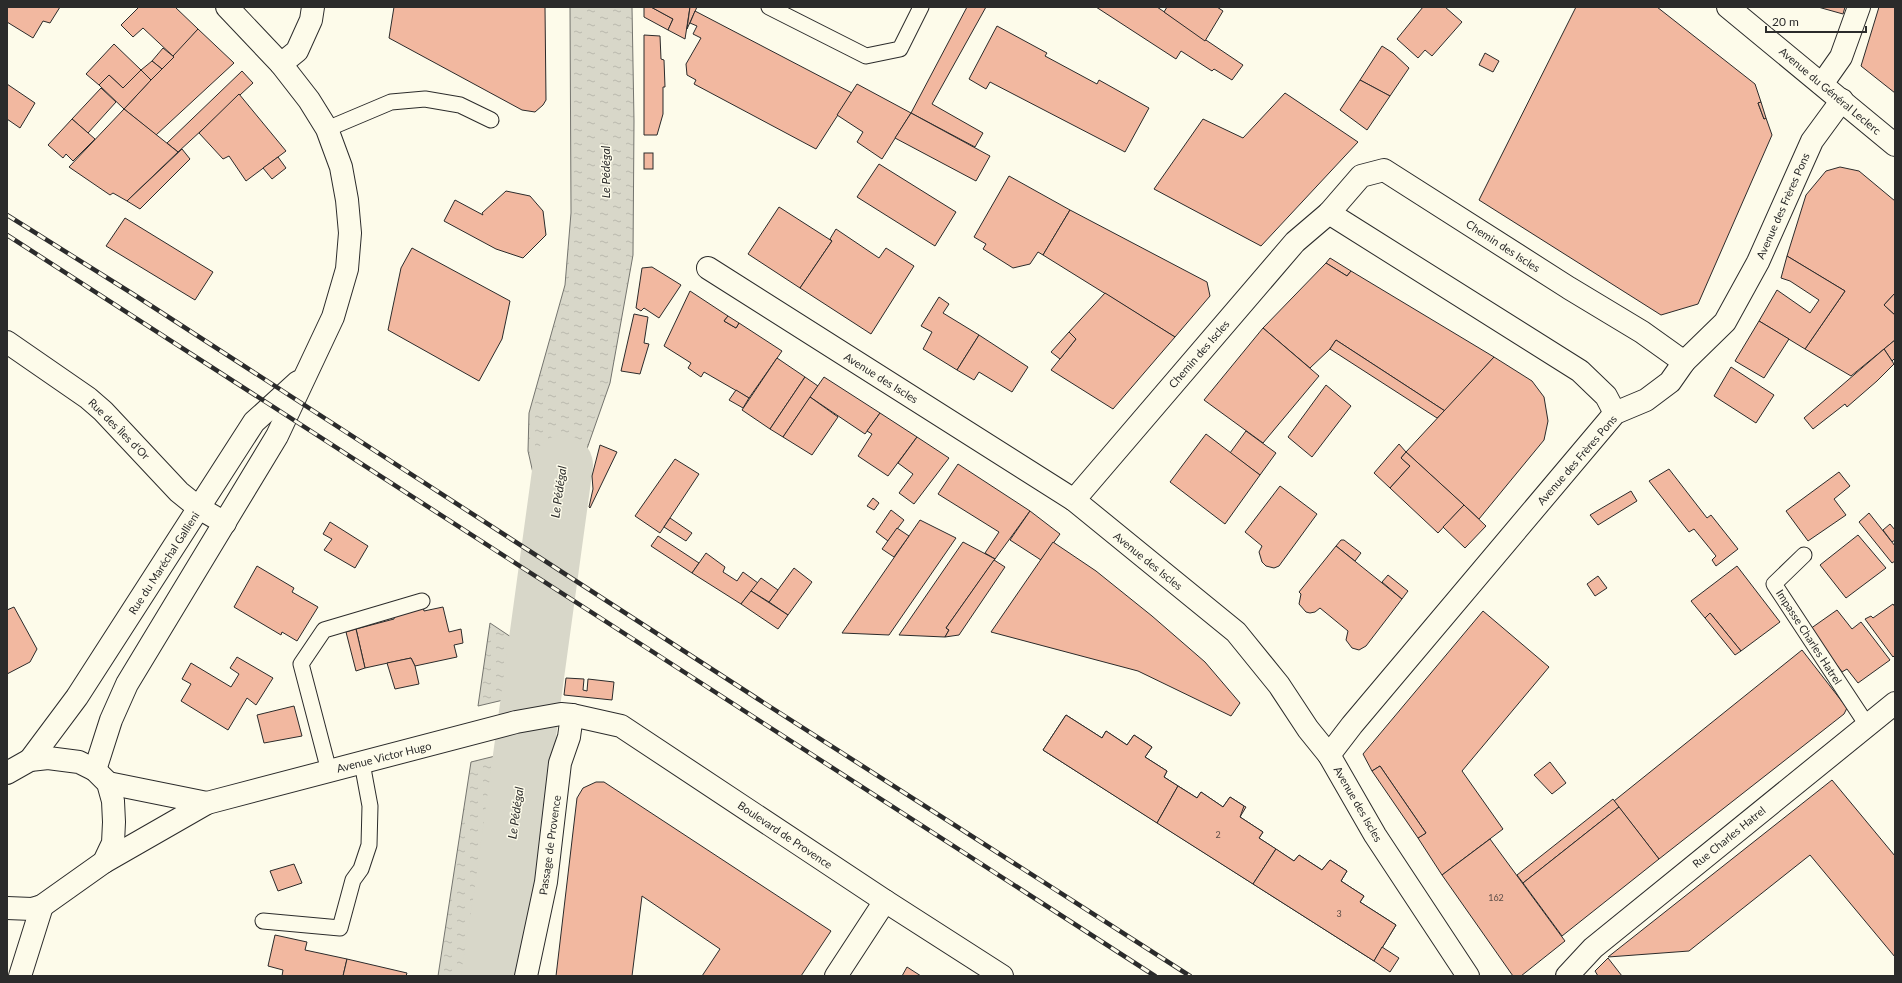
<svg xmlns="http://www.w3.org/2000/svg" width="1902" height="983" viewBox="0 0 1902 983" font-family="Lato,sans-serif">
	<style>
		.water { fill: url(#water-ripples); stroke: #74746e }
		.lines { fill: none; stroke-linecap: round; stroke-linejoin: round }
		.river { stroke: #d8d7c9; stroke-width: 60 }
		.building { fill: #f2b8a0; stroke: #2b2b2b }
		.service-casing { stroke: #2b2b2b; stroke-width: 17 }
		.minor-casing { stroke: #2b2b2b; stroke-width: 24 }
		.secondary-casing { stroke: #2b2b2b; stroke-width: 24 }
		.primary-casing { stroke: #2b2b2b; stroke-width: 24 }
		.service { stroke: #fdfbea; stroke-width: 15 }
		.minor { stroke: #fdfbea; stroke-width: 22 }
		.secondary { stroke: #fdfbea; stroke-width: 22 }
		.primary { stroke: #fdfbea; stroke-width: 22 }
		.rail-casing { stroke: #2b2b2b; stroke-width: 4.5 }
		.rail { stroke: #fdfbea; stroke-width: 3; stroke-dasharray: 9; stroke-linecap: butt }
		.labels { text-anchor: middle; stroke-width: 3; stroke-linejoin: round; paint-order: stroke }
		.number-label { font-size: 9px; fill: #5d4e48 }
		.street-label { font-size: 11px; fill: #2b2b2b; stroke: #fdfbea }
		.water-label { font-size: 12px; font-style: italic; fill: #2b2b2b; stroke: #fdfbea }
	</style>
	<defs>
		<pattern id="water-ripples" width="26" height="14" patternUnits="userSpaceOnUse"><rect width="26" height="14" fill="#d8d7c9"/><path d="M2 4q2-2 4 0t4 0M15 11q2-2 4 0t4 0" fill="none" stroke="#bab9ad"/></pattern>
	</defs>
	<rect width="100%" height="100%" fill="#fdfbea"/>
	<!-- water -->
	<g class="water">
		<polygon points="570,7 632,7 634,121 633,255 610,383 576,480 572,558 531,535 538,495 528,451 529,413 565,285 571,213"/>
		<polygon points="523,589 561,615 554,688 478,706 490,623 517,641"/>
		<polygon points="548,743 513,976 438,976 471,762"/>
	</g>
	<g class="lines">
		<!-- river -->
		<polyline class="river" points="491,976 504,895 563,465"/>
	</g>
	<!-- building -->
	<g class="building">
		<polygon points="7,7 60,7 50,23 43,21 33,38 7,22"/>
		<polygon points="139,7 175,7 198,29 174,57 143,28 133,37 121,25"/>
		<polygon points="394,7 545,7 546,100 543,105 535,112 522,110 389,38"/>
		<polygon points="644,7 651,7 673,19 668,30 644,17"/>
		<polygon points="651,7 690,7 685,39 668,30 673,19"/>
		<polygon points="690,7 697,7 687,29"/>
		<polygon points="967,7 986,7 932,104 983,133 975,147 911,113"/>
		<polygon points="1096,7 1157,7 1243,65 1232,80 1214,69 1212,71 1181,51 1176,59"/>
		<polygon points="1167,7 1217,7 1223,11 1205,41 1164,12"/>
		<polygon points="1423,7 1445,7 1462,22 1432,56 1425,50 1418,58 1397,39"/>
		<polygon points="1576,7 1657,7 1755,84 1761,102 1758,103 1764,119 1766,118 1772,135 1698,304 1661,315 1479,200"/>
		<polygon points="1818,7 1845,7 1843,14"/>
		<polygon points="1879,7 1895,7 1895,93 1861,66"/>
		<polygon points="695,11 852,93 816,149 694,84 696,80 687,75 686,64 701,38 693,34 697,26 690,23"/>
		<polygon points="997,26 1047,53 1045,56 1097,84 1099,80 1149,108 1125,152 990,82 986,89 969,79"/>
		<polygon points="198,29 234,63 156,135 124,109"/>
		<polygon points="644,35 660,36 661,59 664,60 665,87 663,87 663,114 657,135 644,135"/>
		<polygon points="114,44 141,70 123,88 109,75 99,85 86,74"/>
		<polygon points="1382,46 1393,53 1409,68 1390,96 1360,80"/>
		<polygon points="163,48 174,57 162,69 152,61"/>
		<polygon points="1485,53 1499,61 1493,72 1479,65"/>
		<polygon points="152,61 162,69 151,80 141,70"/>
		<polygon points="141,70 151,80 124,109 99,85 109,75 123,88"/>
		<polygon points="242,71 253,83 178,152 167,143"/>
		<polygon points="1360,80 1390,96 1367,130 1340,110"/>
		<polygon points="7,84 35,103 20,128 7,119"/>
		<polygon points="857,84 911,113 882,159 857,142 863,132 837,115"/>
		<polygon points="101,88 116,102 88,133 72,119"/>
		<polygon points="1285,93 1358,142 1261,246 1154,189 1203,119 1243,138"/>
		<polygon points="239,94 286,151 246,181 229,156 223,159 199,133"/>
		<polygon points="1761,102 1766,118 1764,119 1758,103"/>
		<polygon points="124,109 178,152 127,201 113,193 110,195 69,167"/>
		<polygon points="911,113 990,156 976,181 895,138"/>
		<polygon points="72,119 95,139 73,161 66,154 63,158 48,145"/>
		<polygon points="182,149 190,159 140,209 127,201"/>
		<rect x="644" y="153" width="9" height="16"/>
		<polygon points="278,157 286,168 272,179 263,168"/>
		<polygon points="879,164 956,212 935,246 857,197"/>
		<polygon points="1840,167 1859,171 1895,201 1895,293 1884,305 1895,315 1895,340 1851,376 1805,349 1845,291 1787,256 1806,195 1826,171"/>
		<polygon points="1009,176 1070,210 1043,255 1038,252 1030,264 1013,268 983,249 986,244 974,237"/>
		<polygon points="506,191 530,196 543,211 546,235 523,258 496,249 444,221 455,200 483,215 482,213"/>
		<polygon points="779,207 832,241 800,288 748,254"/>
		<polygon points="1070,210 1207,282 1210,296 1175,337 1043,255"/>
		<polygon points="125,218 213,272 195,300 106,246"/>
		<polygon points="836,229 879,258 886,248 914,266 871,334 800,288 832,241 830,239"/>
		<polygon points="412,248 510,301 502,339 479,381 388,330 401,268"/>
		<polygon points="1787,256 1845,291 1805,349 1759,321 1777,290 1810,313 1819,300 1790,281 1781,278"/>
		<polygon points="1330,258 1351,271 1347,276 1326,263"/>
		<polygon points="1326,263 1347,276 1351,271 1494,357 1445,411 1336,340 1330,349 1310,368 1263,328"/>
		<polygon points="652,267 681,285 659,318 644,308 641,311 636,308 642,268"/>
		<polygon points="690,291 728,316 724,321 736,328 739,323 782,351 749,398 704,372 701,377 688,368 691,363 664,346"/>
		<polygon points="1105,293 1175,337 1113,409 1051,370 1076,339 1069,332"/>
		<polygon points="1895,293 1895,315 1884,305"/>
		<polygon points="939,297 949,304 943,313 979,335 957,370 923,349 932,332 921,326"/>
		<polygon points="634,314 648,317 644,343 649,344 640,374 621,371"/>
		<polygon points="728,316 739,323 736,328 724,321"/>
		<polygon points="1759,321 1789,339 1764,378 1735,361"/>
		<polygon points="1263,328 1319,376 1263,443 1204,400"/>
		<polygon points="1069,332 1076,339 1060,359 1051,352"/>
		<polygon points="979,335 1028,367 1012,392 979,372 974,380 957,370"/>
		<polygon points="1336,340 1445,411 1437,418 1330,349"/>
		<polygon points="1895,340 1895,358 1892,361 1884,349"/>
		<polygon points="1884,349 1894,364 1877,381 1847,407 1845,404 1813,429 1804,418"/>
		<polygon points="1494,357 1532,381 1544,397 1548,421 1544,440 1479,519 1406,452"/>
		<polygon points="777,358 805,377 770,429 742,410"/>
		<polygon points="1731,367 1774,395 1756,423 1714,396"/>
		<polygon points="805,377 818,386 783,437 770,429"/>
		<polygon points="824,377 880,413 865,434 810,397"/>
		<polygon points="1326,385 1351,406 1312,457 1288,437"/>
		<polygon points="736,390 749,398 743,408 729,400"/>
		<polygon points="810,397 838,417 812,455 783,437"/>
		<polygon points="880,413 917,437 888,476 858,456 872,434 867,431"/>
		<polygon points="1246,431 1276,453 1260,475 1230,453"/>
		<polygon points="1206,434 1260,475 1225,524 1170,482"/>
		<polygon points="917,437 949,458 914,504 899,493 913,474 898,463"/>
		<polygon points="1399,444 1406,452 1401,458 1410,466 1390,488 1374,473"/>
		<polygon points="600,445 617,452 590,508 589,507 593,489 592,476"/>
		<polygon points="1406,452 1464,505 1438,533 1390,488 1410,466 1401,458"/>
		<polygon points="675,459 699,474 660,533 635,516"/>
		<polygon points="958,464 1030,511 995,559 985,553 999,532 938,494"/>
		<polygon points="1669,469 1707,518 1711,515 1738,549 1716,566 1712,560 1716,556 1694,529 1689,532 1649,481"/>
		<polygon points="1839,472 1850,486 1834,499 1846,515 1808,541 1786,511"/>
		<polygon points="1280,486 1317,514 1279,566 1274,568 1266,566 1262,562 1259,552 1262,546 1245,532"/>
		<polygon points="1631,491 1637,501 1598,525 1590,515"/>
		<polygon points="873,498 879,503 874,510 867,506"/>
		<polygon points="1464,505 1486,526 1465,548 1443,527"/>
		<polygon points="891,510 904,520 888,541 876,532"/>
		<polygon points="1030,511 1060,534 1041,560 1010,540"/>
		<polygon points="1869,513 1895,546 1895,561 1892,563 1859,522"/>
		<polygon points="670,518 692,533 686,541 664,527"/>
		<polygon points="920,520 956,538 889,635 842,633"/>
		<polygon points="330,522 368,546 355,568 324,550 332,539 323,534"/>
		<polygon points="1890,524 1895,530 1895,540 1892,542 1883,530"/>
		<polygon points="897,528 909,536 894,557 882,549"/>
		<polygon points="1858,535 1886,568 1846,598 1820,565"/>
		<polygon points="658,536 699,563 692,573 651,546"/>
		<polygon points="1341,540 1344,540 1361,553 1355,561 1336,546"/>
		<polygon points="963,542 995,559 946,628 949,630 945,637 899,635"/>
		<polygon points="1053,542 1096,571 1152,616 1205,662 1240,703 1231,716 1138,671 991,632"/>
		<polygon points="1336,546 1402,599 1366,646 1359,650 1352,648 1346,640 1348,631 1320,608 1315,612 1310,613 1306,612 1299,604 1301,594 1299,592"/>
		<polygon points="706,553 725,567 723,572 737,581 743,572 758,583 741,604 692,573"/>
		<polygon points="994,560 1005,567 959,635 945,637 949,630 946,628"/>
		<polygon points="257,566 294,588 292,592 318,607 297,641 282,632 281,635 234,607"/>
		<polygon points="1737,566 1780,622 1741,651 1710,613 1705,618 1691,601"/>
		<polygon points="794,568 812,582 788,615 769,602"/>
		<polygon points="1388,575 1408,591 1402,599 1382,582"/>
		<polygon points="1598,576 1607,588 1595,596 1587,584"/>
		<polygon points="761,578 778,590 769,602 751,591"/>
		<polygon points="751,591 788,615 778,629 741,604"/>
		<polygon points="422,601 424,611 443,607 449,632 461,629 463,643 454,645 457,657 415,666 411,658 365,668 356,629 394,619 395,613"/>
		<polygon points="1893,604 1895,607 1895,655 1893,657 1865,619 1871,616 1873,618"/>
		<polygon points="14,607 37,649 30,662 7,674 7,610"/>
		<polygon points="1837,610 1852,629 1861,622 1890,660 1858,683 1847,669 1842,672 1810,629"/>
		<polygon points="1483,611 1549,667 1462,771 1503,829 1442,875 1418,838 1426,833 1380,766 1372,771 1363,754"/>
		<polygon points="1710,613 1741,651 1735,655 1705,618"/>
		<polygon points="356,629 365,668 356,671 346,632"/>
		<polygon points="1802,650 1847,708 1844,714 1659,859 1614,801"/>
		<polygon points="237,657 273,678 256,705 247,698 228,730 181,701 191,684 182,679 191,663 231,687 239,674 230,668"/>
		<polygon points="411,658 415,666 419,684 395,689 387,663"/>
		<polygon points="566,678 584,679 583,690 587,691 588,679 614,682 612,700 564,695"/>
		<polygon points="294,706 302,736 264,743 257,715"/>
		<polygon points="1066,715 1102,738 1106,731 1127,745 1134,735 1152,747 1145,757 1167,771 1164,777 1197,798 1201,792 1223,807 1230,797 1244,806 1246,807 1240,817 1263,832 1259,838 1294,861 1299,855 1322,870 1330,860 1347,871 1341,881 1364,896 1360,902 1396,925 1374,961 1043,750"/>
		<polygon points="1066,715 1102,738 1106,731 1127,745 1134,735 1152,747 1145,757 1167,771 1164,777 1178,786 1157,823 1043,750"/>
		<polygon points="1550,762 1566,783 1552,794 1534,775"/>
		<polygon points="1380,766 1426,833 1418,838 1372,771"/>
		<polygon points="1832,780 1895,856 1895,957 1810,855 1689,951 1608,957"/>
		<polygon points="596,782 604,782 831,931 801,976 702,976 720,949 642,896 632,976 556,976 577,798 583,788"/>
		<polygon points="1178,786 1197,798 1201,792 1223,807 1230,797 1244,806 1240,817 1263,832 1259,838 1276,849 1253,884 1157,823"/>
		<polygon points="1613,799 1619,807 1523,883 1517,875"/>
		<polygon points="1619,807 1659,859 1562,936 1523,883"/>
		<polygon points="1490,839 1565,941 1521,976 1513,976 1442,875"/>
		<polygon points="1276,849 1294,861 1299,855 1322,870 1330,860 1347,871 1341,881 1364,896 1360,902 1396,925 1374,961 1253,884"/>
		<polygon points="294,864 302,883 278,891 270,871"/>
		<polygon points="275,935 307,942 305,950 347,959 343,976 282,976 283,970 268,966"/>
		<polygon points="1382,947 1399,958 1390,972 1374,961"/>
		<polygon points="1608,958 1622,976 1598,976 1595,971"/>
		<polygon points="347,959 407,973 406,976 343,976"/>
		<polygon points="907,967 921,976 902,976"/>
	</g>
	<g class="lines">
		<!-- service casing -->
		<g class="service-casing">
			<g id="service">
				<polyline points="769,7 866,56 900,49 921,7"/>
				<polyline points="327,129 391,102 425,99 460,105 491,120"/>
				<polyline points="1804,555 1774,584 1867,725"/>
				<polyline points="329,771 301,664 324,630 422,601"/>
				<polyline points="263,921 340,928 353,880 361,869 369,845 370,806 362,763"/>
			</g>
		</g>
		<!-- minor casing -->
		<g class="minor-casing">
			<g id="minor">
				<polyline points="281,64 297,51 311,20 313,7"/>
				<polyline points="1822,84 1841,57 1859,7"/>
				<polyline points="1329,213 1580,371 1606,396 1615,413"/>
				<polyline points="708,268 1074,500 1236,632 1279,685 1308,729 1329,755 1375,835 1468,976"/>
				<polyline points="7,342 88,398 103,411 179,492 199,508 225,523"/>
				<polyline points="1074,500 1295,242 1329,213 1361,176 1384,170 1569,288 1642,332 1684,362"/>
				<polyline points="1329,755 1352,725 1615,413 1646,400 1670,382 1684,362 1725,322 1758,262 1812,141 1842,100"/>
				<polyline points="108,783 207,803"/>
				<polyline points="104,862 207,803 516,722 561,714 572,715 621,726 885,901 1002,976"/>
				<polyline points="526,976 546,882 560,763 569,737 572,715"/>
				<polyline points="836,976 885,901"/>
				<polyline points="1567,976 1593,948 1895,703"/>
			</g>
		</g>
		<!-- secondary casing -->
		<g class="secondary-casing">
			<g id="secondary">
				<polyline points="1728,7 1895,145"/>
				<polyline points="30,760 77,697 254,422 298,382"/>
				<polyline points="95,770 111,720 127,684 277,436 333,317 347,269 350,233 347,200 341,167 327,129 309,100 281,64 227,7"/>
			</g>
		</g>
		<!-- primary casing -->
		<g class="primary-casing">
			<g id="primary">
				<polyline points="7,773 30,760 48,758 79,762 95,770 108,783 113,801 114,822 113,843 104,862 42,906 32,909 7,908"/>
				<polyline points="20,976 42,906"/>
			</g>
		</g>
		<!-- service -->
		<use href="#service" class="service"/>
		<!-- minor -->
		<use href="#minor" class="minor"/>
		<!-- secondary -->
		<use href="#secondary" class="secondary"/>
		<!-- primary -->
		<use href="#primary" class="primary"/>
		<!-- rail casing -->
		<g class="rail-casing">
			<g id="rail">
				<polyline points="7,215 133,294 758,699 1190,976"/>
				<polyline points="7,235 1155,976"/>
			</g>
		</g>
		<!-- rail -->
		<use href="#rail" class="rail"/>
	</g>
	<g class="labels">
		<!-- number labels -->
		<g class="number-label">
			<text x="1218" y="838">2</text>
			<text x="1496" y="901">162</text>
			<text x="1339" y="917">3</text>
		</g>
		<!-- street labels -->
		<g class="street-label">
			<text transform="translate(1830 91) rotate(40)" y="4">Avenue du Général Leclerc</text>
			<text transform="translate(1783 206) rotate(-66)" y="4">Avenue des Frères Pons</text>
			<text transform="translate(1503 246) rotate(33)" y="4">Chemin des Iscles</text>
			<text transform="translate(1199 354) rotate(-49)" y="4">Chemin des Iscles</text>
			<text transform="translate(881 378) rotate(32)" y="4">Avenue des Iscles</text>
			<text transform="translate(119 429) rotate(45)" y="4">Rue des Îles d'Or</text>
			<text transform="translate(1577 460) rotate(-49)" y="4">Avenue des Frères Pons</text>
			<text transform="translate(1148 561) rotate(39)" y="4">Avenue des Iscles</text>
			<text transform="translate(164 563) rotate(-57)" y="4">Rue du Maréchal Gallieni</text>
			<text transform="translate(1809 637) rotate(57)" y="4">Impasse Charles Hatrel</text>
			<text transform="translate(384 757) rotate(-14)" y="4">Avenue Victor Hugo</text>
			<text transform="translate(1358 804) rotate(60)" y="4">Avenue des Iscles</text>
			<text transform="translate(785 835) rotate(34)" y="4">Boulevard de Provence</text>
			<text transform="translate(1729 837) rotate(-39)" y="4">Rue Charles Hatrel</text>
			<text transform="translate(550 845) rotate(-82)" y="4">Passage de Provence</text>
		</g>
		<!-- water labels -->
		<g class="water-label">
			<text transform="translate(606 172) rotate(-90)" y="4">Le Pédégal</text>
			<text transform="translate(559 492) rotate(-82)" y="4">Le Pédégal</text>
			<text transform="translate(516 813) rotate(-82)" y="4">Le Pédégal</text>
		</g>
	</g>
	<!-- border -->
	<rect width="1902" height="983" fill="none" stroke="#2b2b2b" stroke-width="16"/>
	<!-- scale -->
	<path d="M1766 26v6h100v-6" fill="none" stroke="#2b2b2b" stroke-width="2"/>
	<text x="1772" y="26" font-size="12" fill="#2b2b2b" stroke="#fdfbea" stroke-width="3" paint-order="stroke">20 m</text>
</svg>
